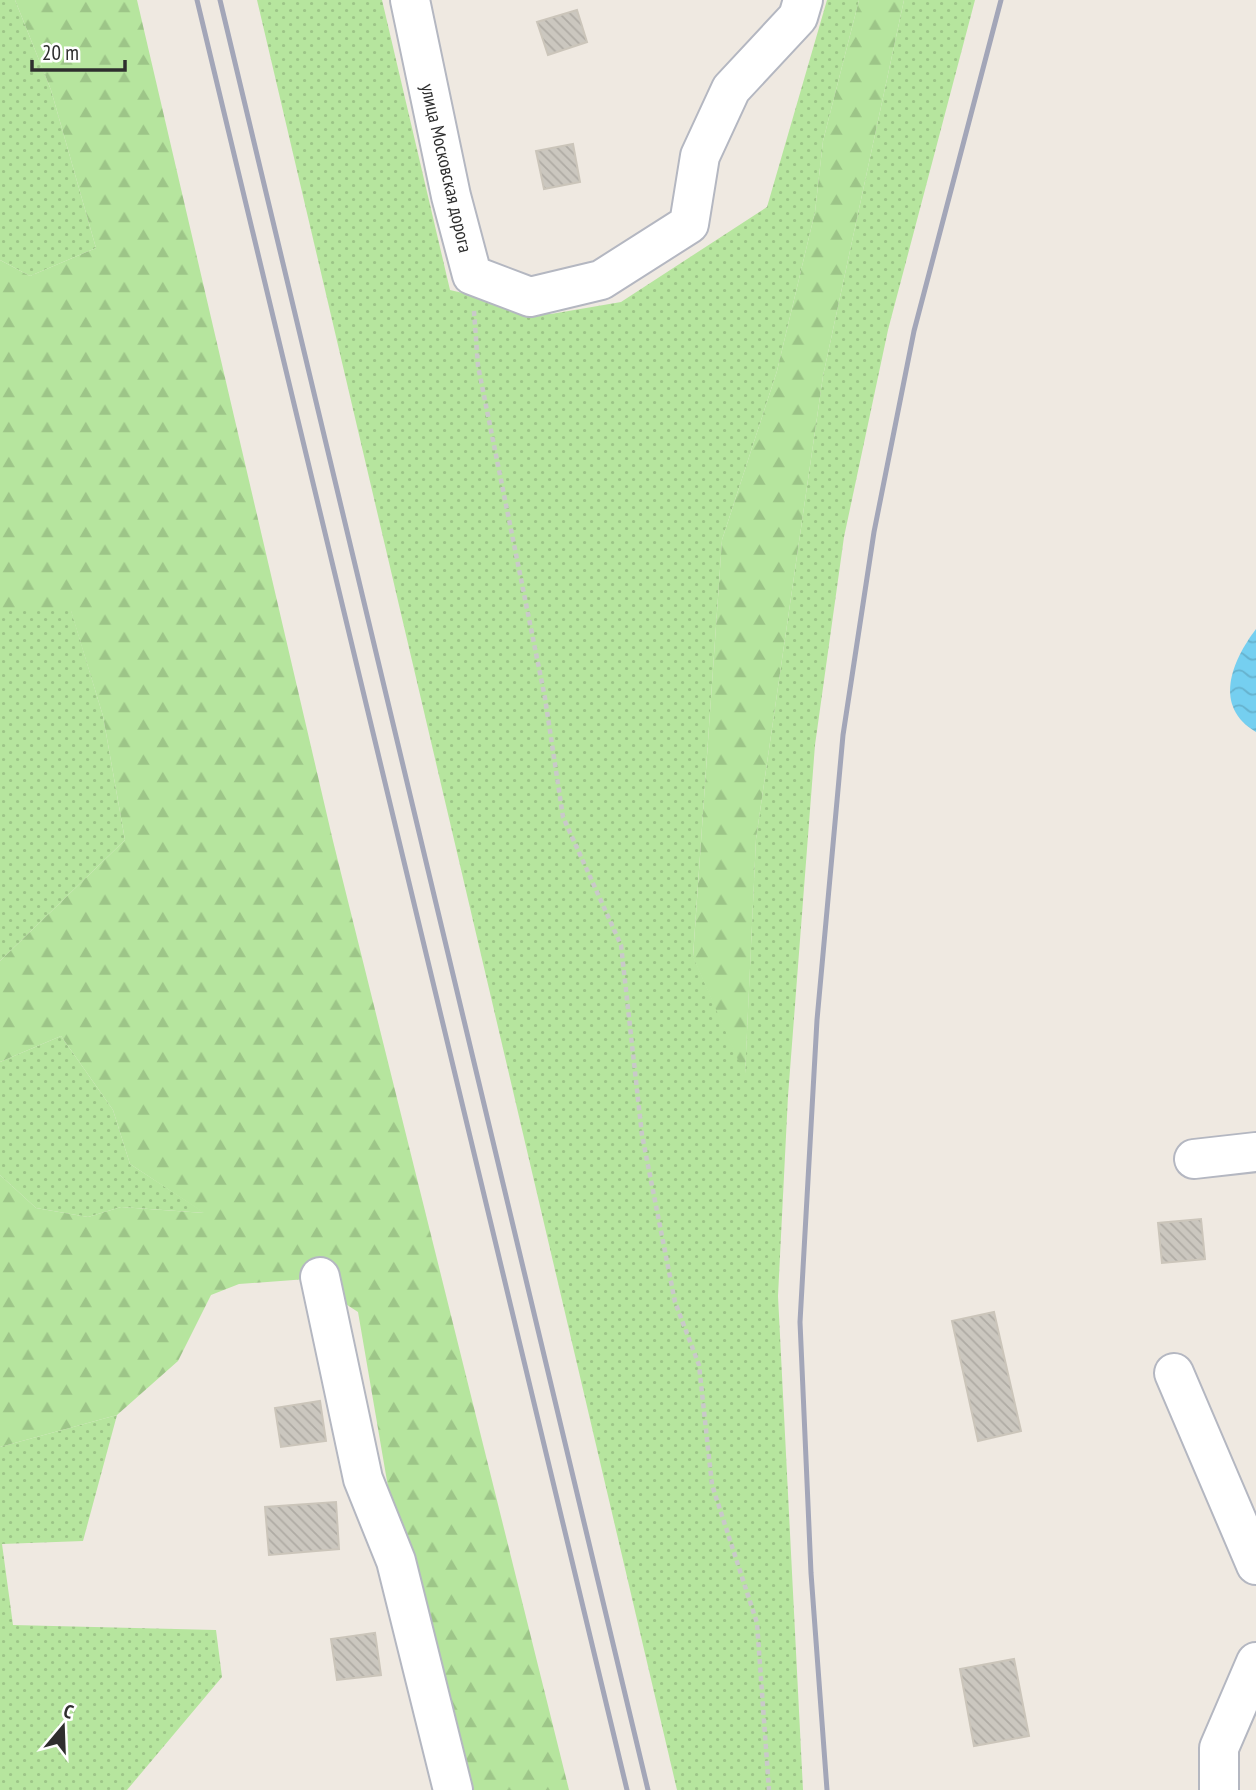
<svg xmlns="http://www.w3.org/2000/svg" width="1256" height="1790" viewBox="0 0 1256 1790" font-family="'PT Sans Narrow',sans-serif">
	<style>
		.grass { fill: url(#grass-dots) }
		.forest { fill: url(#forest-firs) }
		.water { fill: url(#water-waves) }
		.building { fill: url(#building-back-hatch); stroke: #cbc5ba; stroke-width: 2 }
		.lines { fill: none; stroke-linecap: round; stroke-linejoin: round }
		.minor-casing { stroke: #b4b7c1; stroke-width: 42 }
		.path { stroke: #c9c9c9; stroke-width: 4.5; stroke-dasharray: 5 3.5; stroke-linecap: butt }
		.minor { stroke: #fff; stroke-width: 38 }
		.rail { stroke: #a3a6b8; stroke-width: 5 }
		.labels { text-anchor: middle; stroke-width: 5; stroke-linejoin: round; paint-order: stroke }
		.street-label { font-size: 19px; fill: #2e2e2e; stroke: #fff }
	</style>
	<defs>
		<pattern id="grass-dots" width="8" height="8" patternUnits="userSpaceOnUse" patternTransform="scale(1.75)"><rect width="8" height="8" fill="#b6e59e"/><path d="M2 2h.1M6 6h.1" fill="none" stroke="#9dc588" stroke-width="1.8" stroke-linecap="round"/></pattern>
		<pattern id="forest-firs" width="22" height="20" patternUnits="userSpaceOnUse" patternTransform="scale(1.75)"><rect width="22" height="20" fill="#b6e59e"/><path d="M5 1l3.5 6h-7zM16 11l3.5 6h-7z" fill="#9dc588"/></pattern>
		<pattern id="water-waves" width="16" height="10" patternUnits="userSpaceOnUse" patternTransform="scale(1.75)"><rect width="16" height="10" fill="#75cff0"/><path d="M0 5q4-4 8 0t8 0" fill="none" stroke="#66b2ce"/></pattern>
		<pattern id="building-back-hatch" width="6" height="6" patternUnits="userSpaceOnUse" patternTransform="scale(1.75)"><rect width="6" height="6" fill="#cbc7bf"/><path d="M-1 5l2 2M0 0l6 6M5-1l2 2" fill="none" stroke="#afaba4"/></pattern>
	</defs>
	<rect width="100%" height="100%" fill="#efe9e1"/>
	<!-- grass -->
	<g class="grass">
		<polygon points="0,0 15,0 51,90 96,248 30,276 0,260"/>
		<polygon points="257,0 382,0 450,290 551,314 621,302 767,207 827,0 859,0 823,141 815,212 777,371 722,540 693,956 745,1074 756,839 823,376 904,0 975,0 888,330 844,537 815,745 788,1096 778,1296 803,1790 677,1790"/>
		<polygon points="71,610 103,716 125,840 0,961 0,611"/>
		<polygon points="61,1036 113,1110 130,1164 205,1213 121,1207 88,1217 36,1208 0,1175 0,1062"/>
		<polygon points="117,1415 83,1541 2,1544 13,1625 216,1630 222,1677 127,1790 0,1790 0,1447"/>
	</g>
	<!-- forest -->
	<g class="forest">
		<polygon points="15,0 137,0 333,841 569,1790 440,1790 358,1312 307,1279 239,1284 211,1295 178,1361 117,1415 0,1447 0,1175 36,1208 88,1217 121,1207 204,1213 130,1164 113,1110 61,1036 0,1062 0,961 125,840 103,716 71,611 0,611 0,260 30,276 96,248 51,90"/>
		<polygon points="859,0 904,0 823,376 756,839 745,1076 693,957 722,540 777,371 815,212 823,141"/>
	</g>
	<!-- water -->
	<path class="water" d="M1256 629V732C1213 707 1231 662 1256 629Z"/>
	<!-- building -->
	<g class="building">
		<polygon points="577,10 587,42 548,55 537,22"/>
		<polygon points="573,144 580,182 544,189 536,151"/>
		<polygon points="1201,1219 1205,1259 1162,1263 1158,1223"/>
		<polygon points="994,1312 1021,1431 978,1441 952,1321"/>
		<polygon points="320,1401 326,1441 281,1447 275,1408"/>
		<polygon points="336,1502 339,1549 269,1555 265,1507"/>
		<polygon points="375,1633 381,1675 337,1680 331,1639"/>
		<polygon points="1014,1659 1029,1736 974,1746 960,1669"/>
	</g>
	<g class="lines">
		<!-- minor casing -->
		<g class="minor-casing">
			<g id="minor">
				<polyline points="410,0 451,196 472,275 530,297 601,280 689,224 700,156 731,89 798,17 803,0"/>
				<polyline points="1194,1159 1256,1152"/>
				<polyline points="320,1277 363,1479 396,1561 453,1790"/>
				<polyline points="1174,1373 1256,1565"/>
				<polyline points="1219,1790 1219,1748 1256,1662"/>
			</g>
		</g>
		<!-- path -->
		<polyline class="path" points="474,311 478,366 545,698 563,817 621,945 642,1135 675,1302 699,1365 712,1485 757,1623 769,1790"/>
		<!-- minor -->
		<use href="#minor" class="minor"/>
		<!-- rail -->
		<g class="rail">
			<polyline points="197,0 627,1790"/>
			<polyline points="220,0 648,1790"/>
			<polyline points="827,1790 811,1573 800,1322 817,1020 843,735 874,532 914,331 1001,0"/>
		</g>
	</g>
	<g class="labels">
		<!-- street labels -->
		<g class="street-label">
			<text transform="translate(447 168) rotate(77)" y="7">улица Московская дорога</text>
		</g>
	</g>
	<!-- north arrow -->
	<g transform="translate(63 1727) rotate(19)" stroke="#ffffff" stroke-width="5" paint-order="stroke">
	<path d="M0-5L12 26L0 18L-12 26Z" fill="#2e2e2e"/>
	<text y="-10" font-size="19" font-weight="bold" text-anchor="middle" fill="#2e2e2e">С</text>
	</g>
	<!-- scale -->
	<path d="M32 60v10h93v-10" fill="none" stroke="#2e2e2e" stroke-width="3.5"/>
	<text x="42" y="60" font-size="21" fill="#2e2e2e" stroke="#ffffff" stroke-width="5" paint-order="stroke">20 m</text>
</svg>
